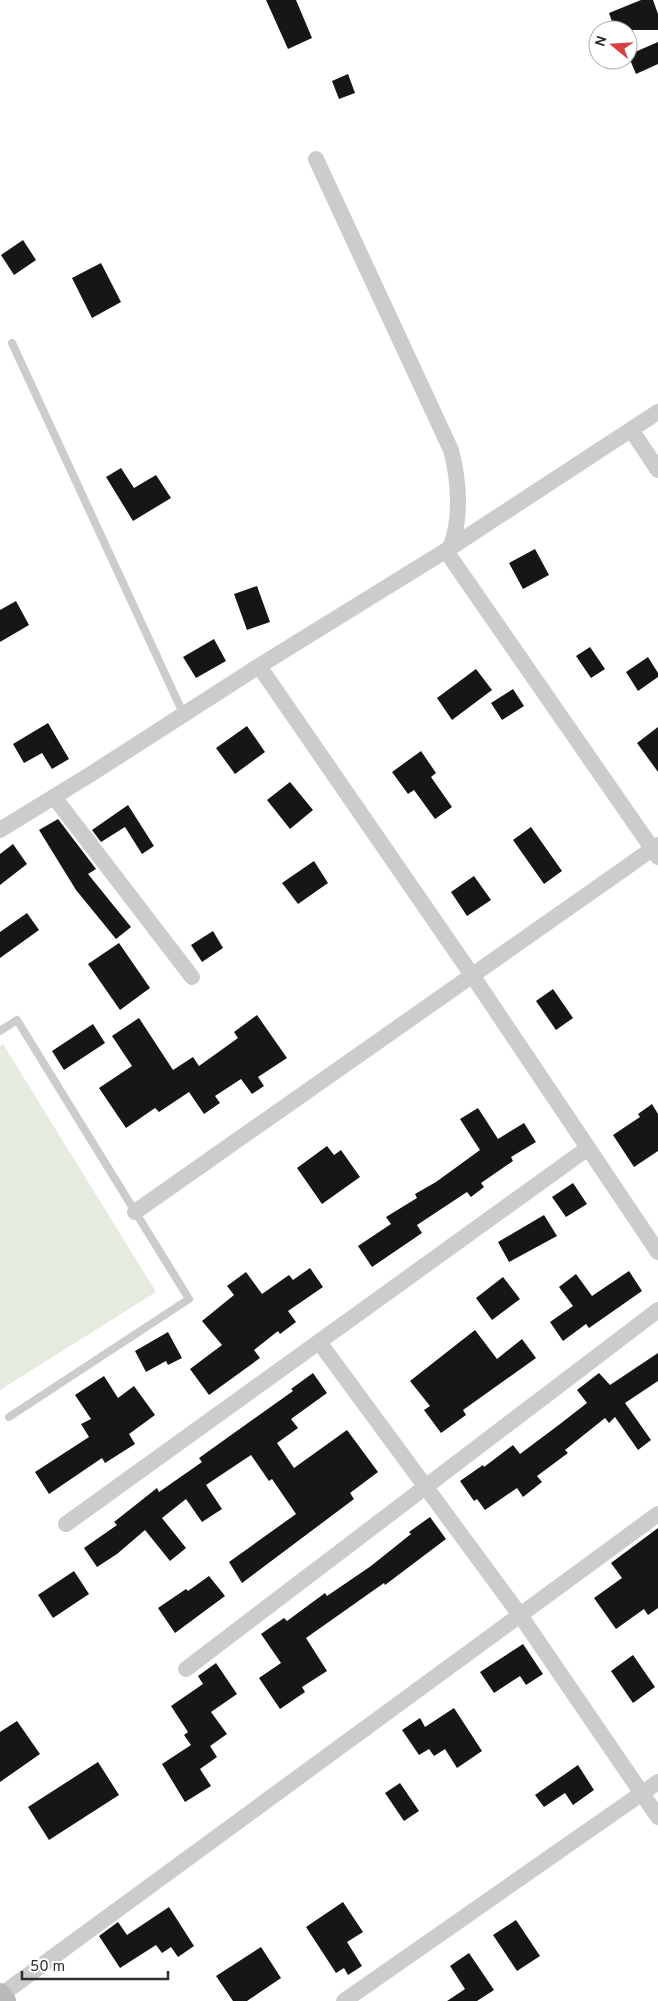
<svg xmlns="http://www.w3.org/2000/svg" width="658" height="2001" viewBox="0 0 658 2001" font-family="Overpass,sans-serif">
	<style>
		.green { fill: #e5ebde }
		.building { fill: #161616 }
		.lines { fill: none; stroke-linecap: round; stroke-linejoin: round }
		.lane { stroke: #ccc; stroke-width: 8 }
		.street { stroke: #ccc; stroke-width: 16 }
		.secondary { stroke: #b9b9b9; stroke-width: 22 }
	</style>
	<rect width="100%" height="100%" fill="#fff"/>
	<!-- green -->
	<polygon class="green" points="3,1044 156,1292 0,1390 0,1046"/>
	<!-- building -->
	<g class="building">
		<polygon points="266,0 296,0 312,38 288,49"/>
		<polygon points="641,0 653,0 658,14 658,30 615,30 609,13"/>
		<polygon points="658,42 658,64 636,74 628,55"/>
		<polygon points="348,74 355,93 339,99 332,81"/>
		<polygon points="23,240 36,260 14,275 1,255"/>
		<polygon points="101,263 121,302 92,318 72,278"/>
		<polygon points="121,468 134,488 156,475 171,498 133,521 106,477"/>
		<polygon points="535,549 549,575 523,589 509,563"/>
		<polygon points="257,586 270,622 247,630 234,594"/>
		<polygon points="16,601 29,625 0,642 0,610"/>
		<polygon points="214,639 226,661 196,678 183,657"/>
		<polygon points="590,647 605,669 591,678 576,656"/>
		<polygon points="648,657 658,673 658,677 638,691 626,672"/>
		<polygon points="476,669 492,690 452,720 437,698"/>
		<polygon points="513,689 524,706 502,720 491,703"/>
		<polygon points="48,723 69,759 52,769 42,753 24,763 13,744"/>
		<polygon points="247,726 265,752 235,774 216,748"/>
		<polygon points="658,727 658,772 637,743"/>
		<polygon points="421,751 436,773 431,777 452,807 435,819 414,790 408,794 392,772"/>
		<polygon points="290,782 313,810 290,829 267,800"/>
		<polygon points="128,805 154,846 142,854 125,827 101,842 92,830"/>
		<polygon points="58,819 96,869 88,874 131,927 116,939 76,890 39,830"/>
		<polygon points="531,827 562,871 544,884 513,840"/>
		<polygon points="13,844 27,864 0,885 0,854"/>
		<polygon points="314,861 328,883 298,904 282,883"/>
		<polygon points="474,876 491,900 467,916 451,892"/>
		<polygon points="27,913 39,930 0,958 0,932"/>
		<polygon points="213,931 223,948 202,962 191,945"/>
		<polygon points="119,943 150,988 120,1010 88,964"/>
		<polygon points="553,989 573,1018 556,1030 536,1001"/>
		<polygon points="257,1015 287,1058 258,1077 264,1086 252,1094 241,1079 215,1096 220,1103 204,1114 189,1092 159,1112 155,1108 126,1128 99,1088 132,1066 112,1036 139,1018 173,1070 193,1057 199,1066 238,1038 234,1032"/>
		<polygon points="93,1024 105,1043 64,1070 52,1051"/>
		<polygon points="652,1104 658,1114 658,1151 634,1167 613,1135 640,1117 638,1114"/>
		<polygon points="478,1108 498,1139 524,1123 536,1142 511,1157 513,1161 481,1183 484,1187 471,1197 467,1192 417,1225 422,1233 372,1267 358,1246 391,1224 386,1217 417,1198 415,1194 436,1182 480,1150 460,1119"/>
		<polygon points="327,1146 334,1155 341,1150 360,1177 322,1204 297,1168"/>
		<polygon points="573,1183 587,1204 566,1217 552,1197"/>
		<polygon points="544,1215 557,1236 509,1262 498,1242"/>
		<polygon points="310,1268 323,1287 288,1311 296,1322 280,1334 278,1331 254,1350 260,1358 209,1395 190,1369 222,1345 202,1321 234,1295 227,1286 246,1272 262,1294 289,1275 293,1280"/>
		<polygon points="629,1271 642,1291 589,1328 586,1324 563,1341 550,1322 573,1306 559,1287 576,1274 592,1296"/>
		<polygon points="503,1277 520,1299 492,1320 476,1298"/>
		<polygon points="475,1330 497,1359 522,1339 536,1358 463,1410 466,1415 441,1433 424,1410 430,1406 410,1381"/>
		<polygon points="168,1332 182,1358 168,1365 166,1361 146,1372 135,1351"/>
		<polygon points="658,1353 658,1381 625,1403 651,1440 638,1450 615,1417 609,1423 605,1418 565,1450 568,1453 537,1476 542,1482 523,1497 517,1488 485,1510 477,1499 474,1501 460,1481 483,1465 484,1467 513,1445 520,1454 560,1424 587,1403 577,1390 599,1373 610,1385"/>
		<polygon points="313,1373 327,1393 291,1419 298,1428 277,1443 294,1468 347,1430 378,1472 350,1493 354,1499 242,1583 229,1562 296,1514 272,1479 269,1481 251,1455 206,1485 222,1509 202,1522 186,1499 162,1518 186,1548 170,1561 145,1530 117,1554 97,1567 84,1548 117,1525 114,1522 157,1488 159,1492 202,1462 199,1458 293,1391 291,1389"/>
		<polygon points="104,1376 118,1398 134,1386 155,1415 129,1434 135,1444 105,1463 102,1458 49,1494 35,1472 89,1437 81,1424 91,1419 75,1395"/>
		<polygon points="430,1517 446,1539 385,1585 384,1583 306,1638 327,1671 302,1687 305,1692 280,1709 259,1678 281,1663 261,1634 284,1618 287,1621 325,1593 327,1596 371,1566 411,1534 409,1532"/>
		<polygon points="658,1528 658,1608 648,1615 644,1609 616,1629 594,1598 622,1578 611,1563"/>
		<polygon points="74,1571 89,1594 53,1618 38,1595"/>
		<polygon points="209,1576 225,1596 175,1633 158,1608 186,1589 188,1591"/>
		<polygon points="523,1644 543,1674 526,1685 520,1676 494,1693 480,1672"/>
		<polygon points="633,1655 655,1687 633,1703 611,1671"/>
		<polygon points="216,1663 237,1694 211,1712 227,1734 210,1746 217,1757 200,1769 211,1786 185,1802 162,1764 191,1745 184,1735 188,1732 171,1706 203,1684 198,1676"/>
		<polygon points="454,1708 482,1751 457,1768 445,1749 434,1756 429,1749 419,1755 402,1730 420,1718 425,1727"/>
		<polygon points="17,1721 40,1754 0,1782 0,1732"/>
		<polygon points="98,1762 119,1795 49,1840 28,1807"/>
		<polygon points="578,1765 594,1790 573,1805 565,1793 544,1807 535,1795"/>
		<polygon points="400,1783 419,1811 404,1821 385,1793"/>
		<polygon points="343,1902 363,1932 347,1942 362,1966 348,1975 344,1968 336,1973 306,1927"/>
		<polygon points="169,1907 194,1946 178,1957 171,1947 162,1953 156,1945 120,1968 99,1936 118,1922 127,1935"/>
		<polygon points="516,1920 540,1956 517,1971 493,1935"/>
		<polygon points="261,1947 281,1978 247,2001 233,2001 216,1976"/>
		<polygon points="469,1953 494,1990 477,2001 447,2001 465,1989 450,1966"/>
	</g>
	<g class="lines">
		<!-- lane -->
		<g class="lane">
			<polyline points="12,343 184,715"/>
			<polyline points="0,1031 17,1020 189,1299 9,1417"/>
		</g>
		<!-- street -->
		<g class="street">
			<path d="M316 159 451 450C459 480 462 519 450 548"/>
			<polyline points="632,431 658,470"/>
			<polyline points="446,551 658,857"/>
			<polyline points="259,666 472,975 658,1252"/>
			<polyline points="54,797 192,977"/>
			<polyline points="0,830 91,774 259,666 450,548 658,412"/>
			<polyline points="135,1212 658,845"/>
			<polyline points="319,1342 520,1615 658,1817"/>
			<polyline points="66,1524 588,1148"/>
			<polyline points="186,1669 658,1310"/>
			<polyline points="1,1995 658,1514"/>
			<polyline points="344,2001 658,1782"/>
		</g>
		<!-- secondary -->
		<polyline class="secondary" points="0,1994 5,2001"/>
	</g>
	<!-- north arrow -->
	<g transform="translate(613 45) rotate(288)"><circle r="24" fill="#ffffff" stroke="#acacac"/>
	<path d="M0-4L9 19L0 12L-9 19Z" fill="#d93e44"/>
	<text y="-8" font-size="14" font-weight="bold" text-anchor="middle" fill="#2f2f2f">N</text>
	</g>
	<!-- scale -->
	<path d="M22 1971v8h146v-8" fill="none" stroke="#2f2f2f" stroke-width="2.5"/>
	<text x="30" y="1971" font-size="15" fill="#2f2f2f" stroke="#ffffff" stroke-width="4" paint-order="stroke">50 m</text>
</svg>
